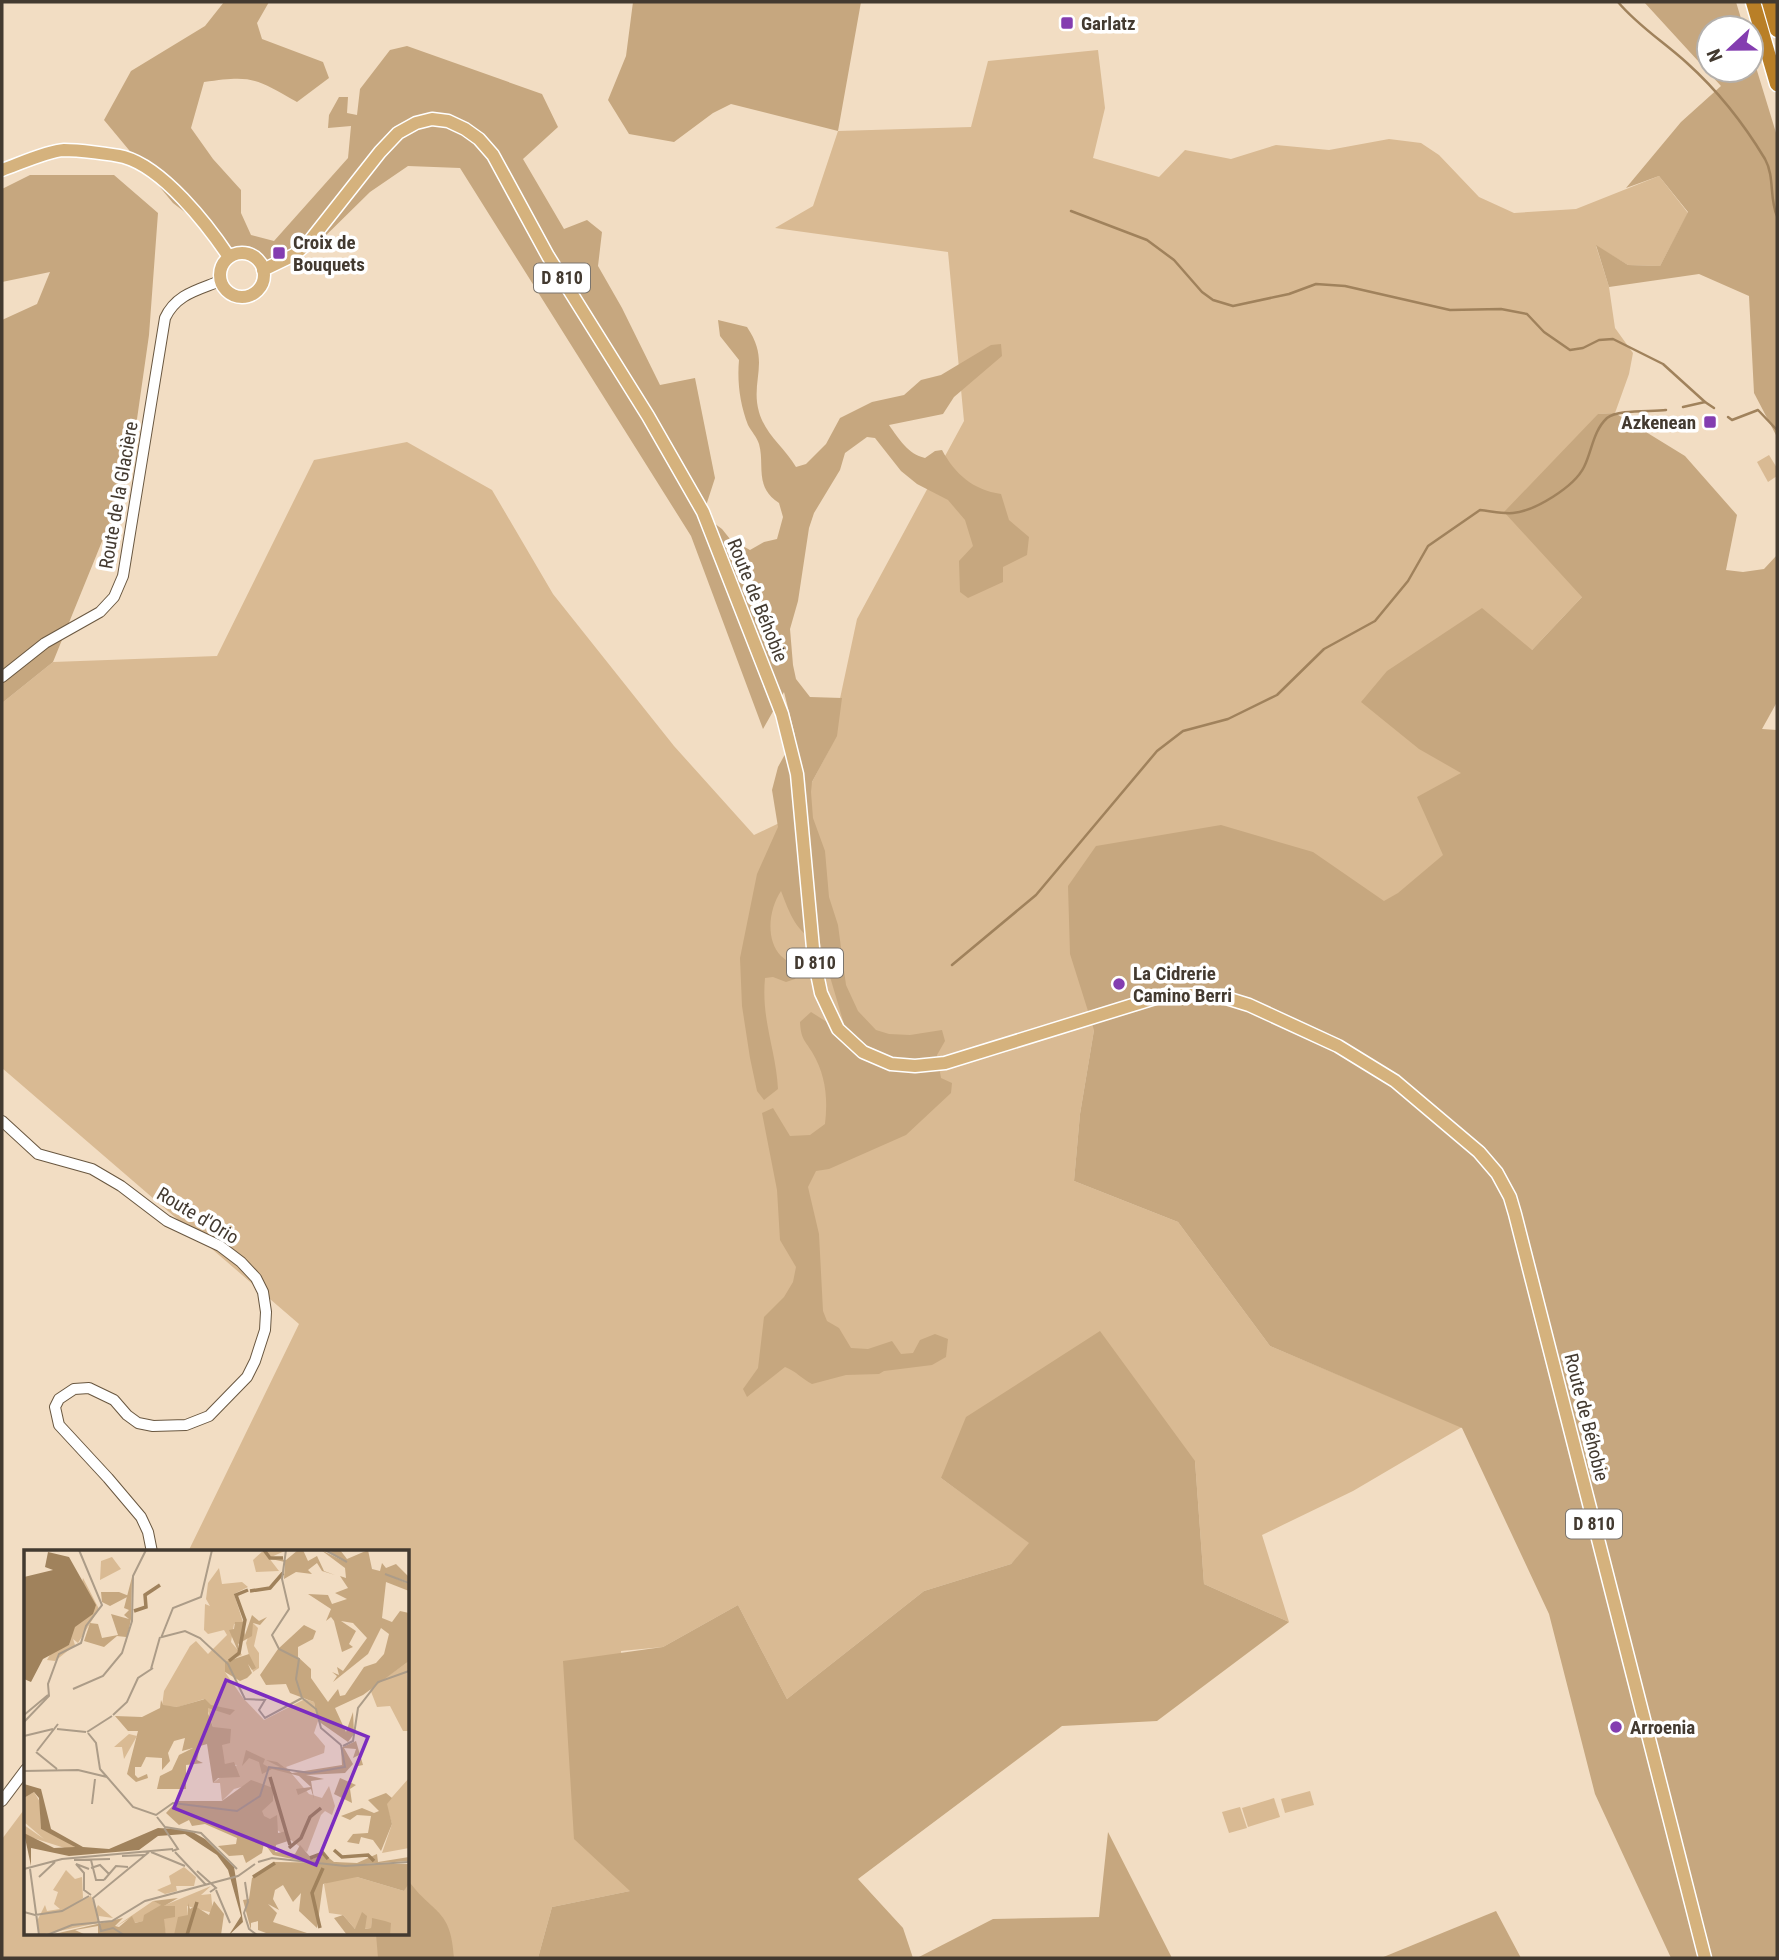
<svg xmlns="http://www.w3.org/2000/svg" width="1779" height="1960" viewBox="0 0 1779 1960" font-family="'Roboto Condensed',sans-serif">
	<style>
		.green { fill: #d9ba93 }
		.forest { fill: #c6a77f }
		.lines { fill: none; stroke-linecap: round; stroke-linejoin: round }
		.stream { stroke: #a0825c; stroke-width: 2.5 }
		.minor-casing { stroke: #695740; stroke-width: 12 }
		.major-casing { stroke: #fff; stroke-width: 15 }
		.highway-casing { stroke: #fff; stroke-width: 17 }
		.minor { stroke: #fff; stroke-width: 10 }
		.major { stroke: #d5b27d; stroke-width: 12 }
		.highway { stroke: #b97f27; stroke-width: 14 }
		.poi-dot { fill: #843db0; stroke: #fff; stroke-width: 2.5 }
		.labels { text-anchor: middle; stroke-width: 7; stroke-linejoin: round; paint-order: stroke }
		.shield { fill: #fff; stroke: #7b756e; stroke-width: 2 }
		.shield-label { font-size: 18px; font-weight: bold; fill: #433a30 }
		.poi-label { font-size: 19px; font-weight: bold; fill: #433a30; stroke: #fff; text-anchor: start }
		.street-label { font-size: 19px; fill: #433a30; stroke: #fff }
		.inset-river { fill: none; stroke: #a0825c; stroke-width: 3.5 }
		.inset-road { fill: none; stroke: #ac9c88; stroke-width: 2 }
		.view { fill: #7b2cbf; fill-opacity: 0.15; stroke: #7b2cbf; stroke-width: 3.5 }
		.inset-edge { fill: none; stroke: #433a30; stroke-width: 3.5 }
	</style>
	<rect width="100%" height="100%" fill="#f2ddc3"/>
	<!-- green -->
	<g class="green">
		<polygon points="1098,50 1105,108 1093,158 1159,177 1185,150 1231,159 1276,145 1329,150 1389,139 1421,143 1439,155 1479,197 1514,213 1576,209 1659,176 1688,213 1660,266 1628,265 1596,246 1609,287 1615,328 1633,353 1629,374 1615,413 1598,414 1582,597 1532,650 1538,992 1094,1030 1080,1114 1074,1181 1178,1222 1270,1346 1462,1427 1353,1491 1262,1535 1289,1622 1204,1584 1195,1461 941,1478 1030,1543 1011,1564 924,1591 787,1699 738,1605 663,1647 621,1651 630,1891 552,1907 538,1958 2,1958 2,1839 26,1807 26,1934 408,1934 408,1552 188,1552 299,1324 2,1068 2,703 53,662 217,656 314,460 407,442 492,490 553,594 674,746 754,835 794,816 829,750 857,619 964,421 948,252 775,228 813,206 838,131 971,127 988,61"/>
		<polygon points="1769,455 1777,468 1777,476 1768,482 1757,462"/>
		<polygon points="1310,1791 1314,1805 1285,1813 1281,1799"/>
		<polygon points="1274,1798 1280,1817 1248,1827 1242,1808"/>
		<polygon points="1240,1807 1247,1828 1229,1833 1222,1812"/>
	</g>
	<!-- forest -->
	<g class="forest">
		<path d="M224 2H269L257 23 262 39 323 62 329 78 297 102C255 78 252 75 204 82L191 128 213 159 241 190V213L251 235 274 241 348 158 351 126 328 128 329 115 339 97H348L347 113 357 115 360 89 390 50 407 46 542 94 558 127 523 159 564 229 587 220 602 232 598 266 622 308 660 385 695 378 715 478 703 515 722 529 730 539 750 550 764 542 777 539 783 517 779 503C754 487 765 465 759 444 757 437 751 431 748 425 740 404 737 382 739 360L720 336 718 320 747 327C771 362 750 380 759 412 765 434 785 448 796 467L806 464 826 444 840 418 872 402 904 395 921 380 941 375 991 345 1001 344 1002 356 954 397 943 414 889 425C899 439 908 454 925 458L935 451 942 450C955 474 973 490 1001 494L1009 520 1029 537 1027 555 1003 567V582L968 598 960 592 959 561 973 546 965 520 948 500 917 484 901 471 875 438 867 437 845 453 840 470 814 513 809 528 798 601 790 629 793 665 796 679 810 697 842 698 837 736 812 782 811 792 813 818 825 851 829 897 838 925 846 985 858 1011 876 1030 889 1034 910 1035 942 1030 945 1041 937 1055 941 1078 952 1083 951 1093 906 1135 829 1169 816 1171 808 1187 819 1234 823 1311 827 1321 839 1328 851 1348 868 1349 892 1341 901 1354 913 1353 920 1340 935 1334 948 1339 946 1357 932 1365 884 1371 879 1374 846 1375 812 1384C802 1379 796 1371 785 1367L747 1397 743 1389 758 1368 764 1317 784 1297 793 1282 796 1267 780 1240 777 1190 762 1113 773 1108 790 1136 810 1135 825 1124C828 1099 826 1075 812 1052 804 1039 801 1039 800 1022L811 1012 838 1029 844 1024 820 943C796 933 790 914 781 891 769 909 765 939 781 956 787 961 793 965 798 972L795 979 786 982 773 977 765 978C761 1020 776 1050 778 1089L764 1100 757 1091 750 1058 742 1006 740 958 757 874 778 827 772 790 778 767 795 736 784 692 763 729 691 536 460 168 408 166 370 192 309 252 266 262 230 247 173 203 104 120 131 71 205 26Z"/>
		<polygon points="633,2 861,2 838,131 731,104 713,113 674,142 629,134 608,100 626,56"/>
		<polygon points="1644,2 1736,2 1744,28 1709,28 1709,70 1751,70 1751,51 1777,136 1777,437 1754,393 1749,296 1699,274 1609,287 1596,245 1628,265 1660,266 1688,212 1659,176 1626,188 1681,122 1721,86"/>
		<polygon points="30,175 114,175 158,213 149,335 129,475 53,662 2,703 2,320 37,304 50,272 2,282 2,189"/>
		<polygon points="1615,413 1685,456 1737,515 1726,570 1743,572 1764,569 1777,555 1777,702 1762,729 1777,730 1777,1958 1671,1958 1595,1794 1549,1614 1462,1428 1270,1346 1178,1222 1074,1181 1080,1114 1094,1030 1070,954 1068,886 1096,846 1221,825 1313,852 1384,901 1398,893 1443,855 1417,797 1461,773 1419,749 1361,702 1387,671 1482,608 1532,650 1582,597 1504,512 1598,414"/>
		<polygon points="1100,1331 1195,1461 1204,1584 1289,1622 1157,1721 1062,1726 858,1879 903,1928 913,1958 538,1958 552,1907 630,1891 574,1839 563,1661 663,1647 738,1605 787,1699 924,1591 1011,1564 1029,1543 941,1478 966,1417"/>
		<polygon points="1108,1832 1172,1958 917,1958 993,1919 1099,1917"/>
		<path d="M408 1880C433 1915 451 1907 454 1958H378L376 1934H408Z"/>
		<polygon points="1496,1911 1521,1958 1381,1958"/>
	</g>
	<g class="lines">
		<!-- stream -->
		<g class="stream">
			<path d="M1618 2C1638 26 1664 42 1687 63 1717 90 1744 124 1765 159 1775 177 1769 198 1777 216"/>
			<polyline points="1071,211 1147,240 1174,260 1202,292 1213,300 1233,306 1289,294 1316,284 1345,286 1450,310 1501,309 1527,314 1544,332 1570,350 1583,348 1599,340 1613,339 1663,364 1705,402"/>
			<polyline points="1683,407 1705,402 1714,408"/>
			<polyline points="1728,417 1732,420 1758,410 1777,430"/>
			<path d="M952 965 1036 895 1157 751 1183 731 1228 719 1277 695 1324 649 1375 621 1408 581 1428 546 1480 510C1491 511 1502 514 1513 513 1535 511 1574 487 1584 467 1592 451 1593 431 1607 418 1618 409 1651 412 1666 410"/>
		</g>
		<!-- minor casing -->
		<g class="minor-casing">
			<g id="minor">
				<path d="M2 677 45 643 100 612 114 597 123 576 165 318C176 294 198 290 220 281"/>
				<polyline points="2,1121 38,1154 92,1169 121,1186 167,1221 220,1246 241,1262 256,1278 263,1292 266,1312 265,1330 255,1361 247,1377 209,1416 186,1425 153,1426 138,1423 127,1415 114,1400 89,1388 74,1389 59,1399 55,1407 59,1425 108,1478 141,1517 148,1532 152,1552"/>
				<polyline points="2,1801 26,1769"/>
			</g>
		</g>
		<!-- major casing -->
		<g class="major-casing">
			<g id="major">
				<path d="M2 170C19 164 47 151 64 150 77 150 112 154 124 157 163 168 207 224 229 257"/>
				<circle cx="242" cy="275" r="22"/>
				<polyline points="263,270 294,255 309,242 380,152 398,133 416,123 432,119 448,121 465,129 479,139 493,155 548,256 648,416 703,512 766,673 782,714 797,774 814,959 821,993 838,1029 863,1052 891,1064 915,1066 945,1063 1165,995 1202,995 1223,997 1249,1005 1338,1046 1395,1081 1479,1152 1497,1173 1510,1197 1515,1214 1705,1958"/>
			</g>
		</g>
		<!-- highway casing -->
		<g class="highway-casing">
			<g id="highway">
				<polyline points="1753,2 1777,84"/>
				<polyline points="1769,2 1777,30"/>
			</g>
		</g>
		<!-- minor -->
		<use href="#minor" class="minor"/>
		<!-- major -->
		<use href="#major" class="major"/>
		<!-- highway -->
		<use href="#highway" class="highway"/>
	</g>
	<!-- markers -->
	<g class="poi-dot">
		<rect x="1060" y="16" width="14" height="14" rx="3.5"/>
		<rect x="272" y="246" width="14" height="14" rx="3.5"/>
		<rect x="1703" y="415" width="14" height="14" rx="3.5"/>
		<circle cx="1119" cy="984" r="7"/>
		<circle cx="1616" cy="1727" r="7"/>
	</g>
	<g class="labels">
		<!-- shield labels -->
		<g class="shield">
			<rect x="534" y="263.5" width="56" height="29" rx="5"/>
			<rect x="787" y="948.5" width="56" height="29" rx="5"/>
			<rect x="1566" y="1509.5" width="56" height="29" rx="5"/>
		</g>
		<g class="shield-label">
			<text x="562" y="284">D 810</text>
			<text x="815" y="969">D 810</text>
			<text x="1594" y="1530">D 810</text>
		</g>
		<!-- poi labels -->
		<g class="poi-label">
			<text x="1081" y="30">Garlatz</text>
			<text x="293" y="249">Croix de<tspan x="293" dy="22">Bouquets</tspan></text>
			<text x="1696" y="429" text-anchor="end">Azkenean</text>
			<text x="1133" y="980">La Cidrerie<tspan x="1133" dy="22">Camino Berri</tspan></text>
			<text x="1630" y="1734">Arroenia</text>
		</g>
		<!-- street labels -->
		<g class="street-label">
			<text transform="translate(118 495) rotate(-80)" y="7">Route de la Glacière</text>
			<text transform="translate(758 600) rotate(68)" y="7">Route de Béhobie</text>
			<text transform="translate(198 1215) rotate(31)" y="7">Route d'Orio</text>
			<text transform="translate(1587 1417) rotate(76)" y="7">Route de Béhobie</text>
		</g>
	</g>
	<!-- overview -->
	<g transform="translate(24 1550)">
		<rect width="385" height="385" fill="#f2ddc3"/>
		<path d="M240 0H263L245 8 255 21 232 22 229 10ZM88 7 97 19 76 30 77 11ZM195 18 198 34 218 32 224 37 210 44 219 72 210 74 207 92 218 105 201 113V122L219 148 240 170 281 149 290 152 294 171 290 183 301 196 300 203 262 217 285 244 298 248 305 236 311 256 308 265 301 261 297 265 283 302 252 279 227 269 221 236 210 239 198 251 196 233H189L213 215 201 214 180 149 154 157 138 156 140 141 166 96 172 91 184 104 203 85 200 80 184 84 180 80 181 54 186 56 182 49 184 33ZM59 28 75 59 54 93 49 89 51 95 31 111 23 110 28 101 45 95ZM229 73 234 78 230 96 235 103V118L229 122 222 93ZM385 111 383 125 385 181H379L366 156 353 157 346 139ZM105 184 113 186 100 209 98 197H90ZM385 228V298L358 303 368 274 362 254ZM10 242 16 252 17 279 50 295V301L0 285V275L20 289 0 272V248ZM160 317 172 327 170 336H152L153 341 141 344 133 340 147 334 145 326ZM42 320 51 329 58 327 59 348 54 352 67 346 72 359 74 355 89 368 75 366 74 373 16 385 13 371 21 355 23 361 36 359 30 354 34 342 29 340ZM317 327H333L380 341 385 329V385H366L348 369 347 378 340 379 339 363 332 380 319 365 305 363 300 334ZM187 336 177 345 187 344 189 363 163 356 164 365 150 385H142L139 369 151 357 139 356ZM129 351 138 355 120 371 110 373 108 367 91 377Z" fill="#d9ba93"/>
		<path d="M274 0H279L284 11 293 6 300 21 311 25 298 21 293 13 284 20 288 24 272 22 260 29 261 12 247 9 262 10ZM297 0 322 12 305 2 316 0 323 9 344 0 348 19 356 21 358 13 362 18 372 14 385 27V32L361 24 385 34V41L362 32 358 68 368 72 376 61 385 63V111L339 145 311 158 322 182 329 162 330 184 324 192 294 171 290 152 266 143 262 134 242 135 236 125 254 99 280 75 292 81 289 89 274 97V107L287 119V128L304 152 314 139 316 146 321 145 340 117 352 113 360 104 365 84 357 78 344 104 309 132 313 126 308 122 315 125 313 117 319 121 343 88 329 73 317 71 332 81 325 94 329 97 318 102 310 71 307 67 302 71 307 59 284 44 304 45 308 54 323 49 311 43 324 38 316 26 322 28 321 18ZM108 27 107 69 102 93V87L93 86 80 97 60 91 66 73 74 74 78 88 94 85 87 64 105 69 100 65 105 60 100 58ZM77 42H95L105 46 86 56 78 52ZM228 65 235 71 243 67 236 75 229 73 228 86 214 94V101L205 80 210 79 211 72H219L221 85ZM225 104 232 118 228 120 224 114 228 123 223 128 216 131 201 122V112ZM181 149 187 155 211 160 206 165 184 158V163L189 177 207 179 206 193 198 195 201 214 210 212 216 227 194 228 189 233 183 194 176 196 173 210 179 213 162 215V239H133L136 226 148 220 155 205 169 198 158 201 161 188 150 191 144 203 146 211 138 220V208L122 207 117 217H111V225L114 228 123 224 124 228 112 232 103 224 114 181H104L91 166 118 167 136 158 137 150 139 155 153 157ZM332 191 339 215 334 216 335 205 329 208 332 199 320 198 329 214 321 223 282 225 300 229 287 231 290 249 287 239 274 245 272 239 287 237 275 226 248 219 238 224 235 212 225 208 218 216 222 200 241 209 239 214 246 218 256 217 242 210 253 212 268 223 318 215 317 198ZM316 228 332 235 326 239 328 253 310 244ZM227 230 249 238V251L238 261 240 266 246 269 253 265 254 283 263 281 267 290 252 295 251 302 271 304 276 295 288 309 300 304 310 312 333 313 353 304 354 312 385 307V311L326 315 278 311 249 305 240 293 238 303 222 313 219 305 205 306 194 296 212 294 213 288 181 274 168 276 165 270 155 275 142 263 153 251H198ZM362 243 368 248 363 254 368 274 357 301 349 290 337 287 335 294 323 292 329 284 344 283 347 266 333 265 326 270 317 266 338 258 350 263 355 261 344 250ZM250 312 385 314V333L380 341 333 327 299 334 293 378 275 361 277 343 269 352 259 335 251 340 249 349 255 360 244 354 253 363 249 372 283 383H242L234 380V371L227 373V380L219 350 225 349 228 328ZM154 348 140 356H151V367L140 369 142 385H74V376L51 380 62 385H26L99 368 91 376 95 377 108 366 111 373 119 371 120 365 137 355 129 351ZM190 351 200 364 197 385H150L154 367 164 365V353L166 359 171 356 185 365ZM338 362 343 366 341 379 347 378 348 368 361 371 367 373 366 385H323L310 368 319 365 331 379Z" fill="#c6a77f"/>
		<path d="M24 2 45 7 72 55 69 64 51 77 45 95 19 109 7 132 0 129V27L29 20 21 17ZM0 234 17 239 27 279 59 297 85 299 134 278 165 280 181 289 210 317 219 372 205 385 217 366 204 320 193 305 161 284 134 286 115 300 45 306 7 298V316L0 283 30 298 51 297 17 279 15 248 10 242 0 248Z" fill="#a0825c"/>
		<path class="inset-river" d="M240 0 246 8H259M226 41 246 38 259 23M110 61 122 57 121 45 136 35M205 111 215 103 221 70 212 45 224 40M246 227 266 295M265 298 277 288 286 267 297 258M310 300 318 307 344 305 350 311M286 308 299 303 304 309M229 327 251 313M296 378 288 343 299 318M163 385 173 352"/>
		<path class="inset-road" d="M262 0 258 29 265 59 248 85 255 99 275 109 272 129 278 148 292 159 297 178 317 195M301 0 323 12M361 24 385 33M138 87 161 81 176 88 204 114 221 149 241 150 235 160 241 168 278 148M137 88 149 58 177 47 188 0M127 119 136 87M49 139 79 126 98 103 108 71 109 26 122 0M0 165 24 145M89 165 103 152 114 128 129 118M0 172 25 146 24 134 35 104 57 93 62 76 78 55 55 0M33 179 62 182M63 182 88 166M64 183 72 193 76 219 83 227M0 186 29 179M319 196 329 191 334 158 354 132 385 121M13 201 34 174M12 202 33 219M0 221 54 220 83 227 109 257 132 265 149 253 213 261 236 246 245 217 286 223 321 217 317 195M68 254 71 229M133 267 141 277 177 283 213 319M140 278 154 299 148 301M127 302 161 316M151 302 182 335M98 306 121 305M50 310 86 309M67 310 72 330H80M234 312 248 308 321 316 385 312M67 318 76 315 85 324M0 319 38 309 149 299M6 319 15 385M65 319 52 314 60 323V340L67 345M173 321 192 338 186 342M15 327 31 312M80 330 92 316 104 317M221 332 224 352 220 363 225 379 233 385M192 340 206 373M0 362 11 365 38 361 65 346M23 385 48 375 88 371 121 351 214 326 231 314M100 385 89 378 77 381 69 348 125 302"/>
		<path class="view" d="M202 130 344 187 292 315 150 258Z"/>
		<rect width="385" height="385" class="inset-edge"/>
	</g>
	<!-- border -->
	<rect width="1779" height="1960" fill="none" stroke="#433a30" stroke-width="7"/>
	<!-- north arrow -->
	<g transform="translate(1730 49) rotate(248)"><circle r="33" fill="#ffffff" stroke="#b4b0ac" stroke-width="2"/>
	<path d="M0-5L12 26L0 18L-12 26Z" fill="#843db0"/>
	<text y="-10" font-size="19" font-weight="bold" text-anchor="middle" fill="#433a30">N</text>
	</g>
</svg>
